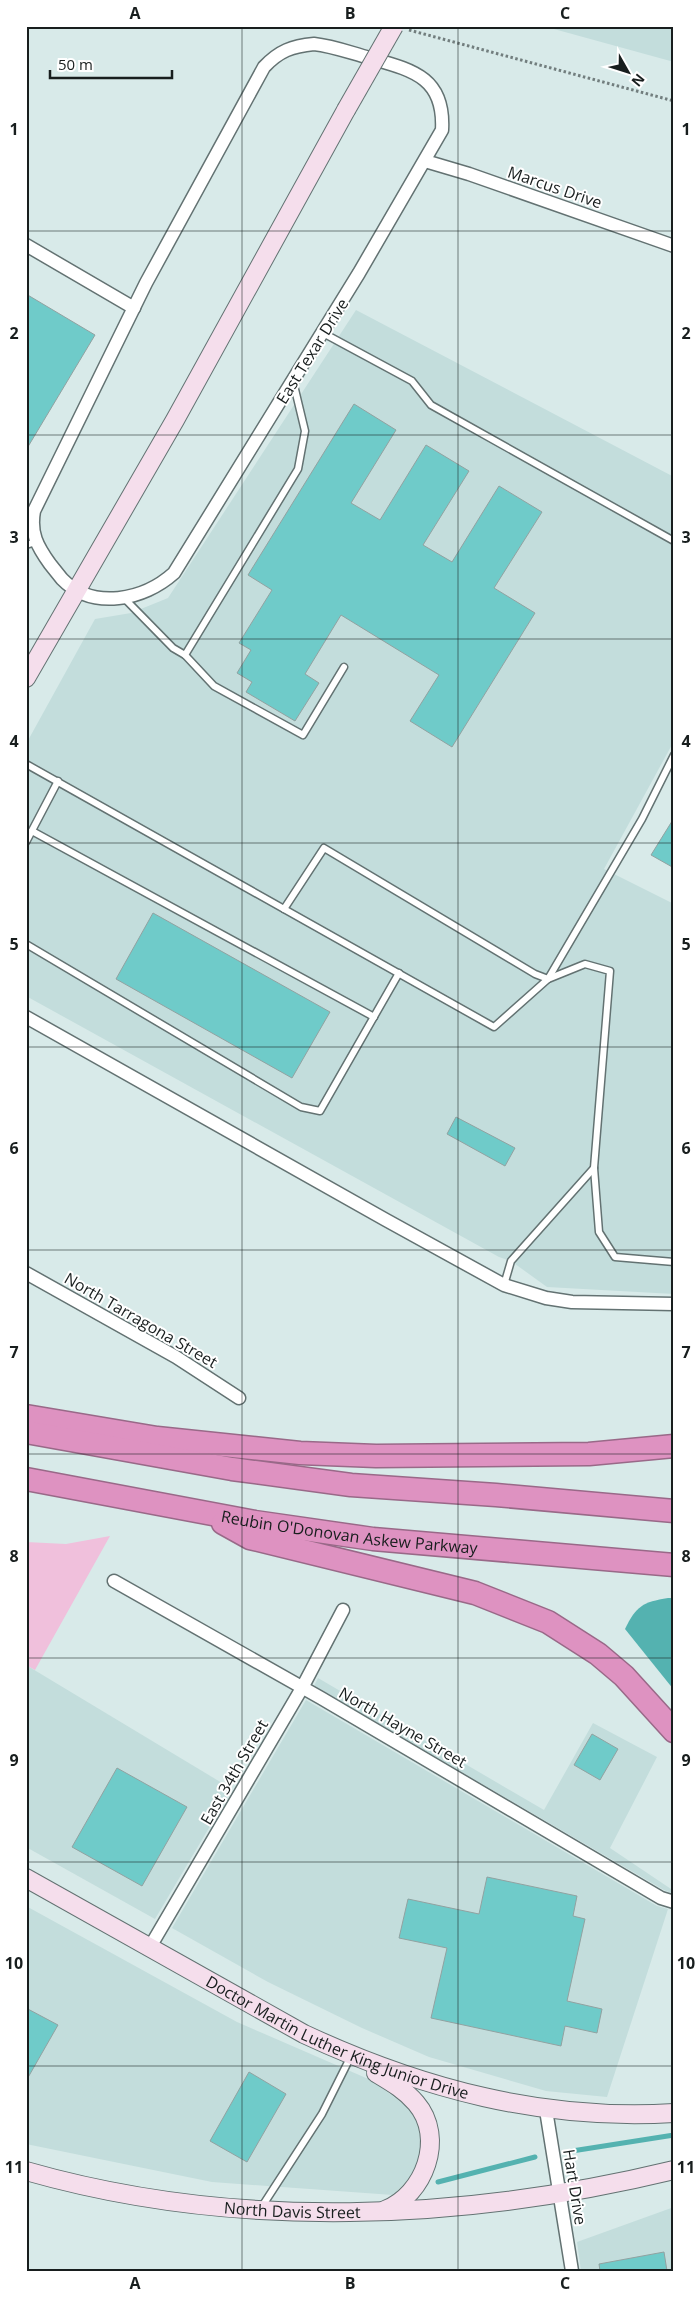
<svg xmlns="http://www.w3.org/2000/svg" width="700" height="2297" viewBox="0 0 700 2297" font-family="'Open Sans',sans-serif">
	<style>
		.built { fill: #c3dddc }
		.green { fill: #f0c0dc }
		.water { fill: #54b2b0 }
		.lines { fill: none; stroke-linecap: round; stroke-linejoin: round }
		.stream { stroke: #54b2b0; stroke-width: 5 }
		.building { fill: #6fcbc9; stroke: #91a2a1 }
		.lane-casing { stroke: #637272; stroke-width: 9 }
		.street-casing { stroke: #637272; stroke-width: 15 }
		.secondary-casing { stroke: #637272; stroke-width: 20 }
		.highway-casing { stroke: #996988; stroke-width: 25 }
		.path { stroke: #727e7e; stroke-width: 3; stroke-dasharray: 2.5 2.5; stroke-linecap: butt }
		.lane { stroke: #fff; stroke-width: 6 }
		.street { stroke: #fff; stroke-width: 12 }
		.secondary { stroke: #f5deec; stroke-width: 18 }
		.highway { stroke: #de92c1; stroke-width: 22 }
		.secondary-bridge-casing { stroke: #637272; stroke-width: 20; stroke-linecap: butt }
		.secondary-bridge { stroke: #f5deec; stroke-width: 18 }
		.grid { fill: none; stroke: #181e1e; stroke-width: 1; stroke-opacity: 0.55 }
		.labels { text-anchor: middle; stroke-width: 4; stroke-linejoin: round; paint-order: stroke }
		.street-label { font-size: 16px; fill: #181e1e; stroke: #fff }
		.neatline { fill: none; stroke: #181e1e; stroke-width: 2 }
		.grid-label { font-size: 16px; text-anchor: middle; font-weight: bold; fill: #181e1e }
	</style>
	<rect width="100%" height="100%" fill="#d8eae9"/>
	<!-- built -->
	<g class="built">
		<polygon points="543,26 674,26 674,62"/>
		<polygon points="356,310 674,477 674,741 604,869 674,904 674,1294 547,1287 511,1261 499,1257 26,996 26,744 95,619 131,613 168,598"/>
		<polygon points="26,1665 232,1789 155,1919 26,1847"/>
		<polygon points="318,1678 544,1810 593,1723 657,1757 610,1848 674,1891 674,1894 664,1890 314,1686"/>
		<polygon points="306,1700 657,1906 668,1909 607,2097 546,2091 429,2057 362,2028 268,1982 172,1928"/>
		<polygon points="26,1906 237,2022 373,2081 411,2110 417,2121 420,2135 420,2150 417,2164 411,2177 393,2195 212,2182 26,2144"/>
		<polygon points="674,2207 674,2271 581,2271 577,2242"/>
	</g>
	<!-- green -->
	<polygon class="green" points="110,1536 35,1670 26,1665 26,1542 66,1544"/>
	<!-- water -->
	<path class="water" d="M668 1598H674V1690L625 1629C636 1606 643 1602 668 1598Z"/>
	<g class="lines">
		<!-- stream -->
		<g class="stream">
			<polyline points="572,2151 674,2135"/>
			<polyline points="438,2182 535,2157"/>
		</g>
	</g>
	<!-- building -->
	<g class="building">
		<polygon points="26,294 95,335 26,450"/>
		<polygon points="354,404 396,430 351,503 380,520 426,445 469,471 423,545 452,562 499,486 542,512 494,588 535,613 452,747 410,721 439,675 341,615 305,674 319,683 295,721 246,692 252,682 237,673 251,650 239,643 272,590 248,575"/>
		<polygon points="674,818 674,868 651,855"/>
		<polygon points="153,913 330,1012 292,1078 116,979"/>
		<polygon points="456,1117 515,1148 505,1166 447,1134"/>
		<polygon points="592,1734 618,1749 600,1780 574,1765"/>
		<polygon points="117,1768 187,1807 142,1886 72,1847"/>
		<polygon points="487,1877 577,1896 573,1916 585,1919 567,2001 602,2009 597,2033 565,2026 561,2046 431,2018 447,1948 399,1938 408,1899 479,1914"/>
		<polygon points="26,2008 58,2025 26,2081"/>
		<polygon points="249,2072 286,2094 247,2162 210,2141"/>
		<polygon points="664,2252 667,2271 600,2271 599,2264"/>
	</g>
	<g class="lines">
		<!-- lane casing -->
		<g class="lane-casing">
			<g id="lane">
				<polyline points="323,333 412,381 431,405 674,541"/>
				<polyline points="26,545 36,542"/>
				<polyline points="124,598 173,648 185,655 298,469 305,431 293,381"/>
				<polyline points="185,655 214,686 303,735 344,667"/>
				<polyline points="26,764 494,1027 548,979 585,964 610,971 594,1168 511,1261 504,1285"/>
				<polyline points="32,831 374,1017"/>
				<polyline points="26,842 58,781"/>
				<polyline points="284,909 324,848 535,974 548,979 642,819 674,755"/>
				<polyline points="26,944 301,1107 320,1111 399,973"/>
				<polyline points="594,1168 599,1232 615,1257 674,1262"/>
				<polyline points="261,2208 322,2114 351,2056"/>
			</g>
		</g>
		<!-- street casing -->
		<g class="street-casing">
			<g id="street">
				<path d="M314 44C333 46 351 53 370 58 412 70 445 77 442 130L359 273 174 573C144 600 93 611 62 579 58 574 54 569 50 564 37 546 30 533 34 511L146 283 264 67C279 51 292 46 314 44Z"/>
				<polyline points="425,161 469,174 674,246"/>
				<polyline points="26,245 134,308"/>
				<polyline points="26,1017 386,1220 504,1285 546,1298 572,1302 674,1304"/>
				<polyline points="26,1273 176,1357 239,1398"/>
				<polyline points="114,1581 321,1698 661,1898 674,1902"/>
				<polyline points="150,1947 302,1688 343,1610"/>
				<polyline points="546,2110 572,2271"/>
			</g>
		</g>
		<!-- secondary casing -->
		<g class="secondary-casing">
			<g id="secondary">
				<polyline points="26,678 175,420 346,110"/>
				<path id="s1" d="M26 1878 304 2034C422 2089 543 2121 674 2113"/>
				<path d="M376 2073C391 2082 405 2090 416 2103 446 2138 424 2195 385 2210"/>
				<path id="s2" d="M26 2171C236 2231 463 2221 674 2170"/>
			</g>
		</g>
		<!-- highway casing -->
		<g class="highway-casing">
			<g id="highway">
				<polyline points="26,1416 157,1438 300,1453 376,1456 589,1454 674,1446"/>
				<polyline points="26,1432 232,1469 351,1485 496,1495 674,1511"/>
				<path id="s3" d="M26 1479 255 1522 373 1539 674 1565"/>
				<polyline points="223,1523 250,1538 475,1593 548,1622 598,1654 624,1676 674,1731"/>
			</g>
		</g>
		<!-- path -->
		<polyline class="path" points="409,30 674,101"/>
		<!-- lane -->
		<use href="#lane" class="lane"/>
		<!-- street -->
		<use href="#street" class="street"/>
		<!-- secondary -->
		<use href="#secondary" class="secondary"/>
		<!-- highway -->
		<use href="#highway" class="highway"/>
		<!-- secondary-bridge casing -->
		<g class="secondary-bridge-casing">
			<polyline id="secondary-bridge" points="346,110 394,26"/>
		</g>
		<!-- secondary-bridge -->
		<use href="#secondary-bridge" class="secondary-bridge"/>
	</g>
	<!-- grid -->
	<path class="grid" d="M242 26V2271M458 26V2271M26 231H674M26 435H674M26 639H674M26 843H674M26 1047H674M26 1250H674M26 1454H674M26 1658H674M26 1862H674M26 2066H674"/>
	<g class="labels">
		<!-- street labels -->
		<g class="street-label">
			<text transform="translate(555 187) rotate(19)" y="6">Marcus Drive</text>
			<text transform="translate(312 351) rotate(-58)" y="6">East Texar Drive</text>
			<text transform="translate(141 1320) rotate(30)" y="6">North Tarragona Street</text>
			<text dy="6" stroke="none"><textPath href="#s3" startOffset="328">Reubin O'Donovan Askew Parkway</textPath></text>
			<text transform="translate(403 1727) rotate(30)" y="6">North Hayne Street</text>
			<text transform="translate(234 1772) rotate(-60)" y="6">East 34th Street</text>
			<text dy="6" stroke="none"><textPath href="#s1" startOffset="351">Doctor Martin Luther King Junior Drive</textPath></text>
			<text transform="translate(575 2187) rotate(81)" y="6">Hart Drive</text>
			<text dy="6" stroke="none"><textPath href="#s2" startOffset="270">North Davis Street</textPath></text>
		</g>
	</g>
	<!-- border -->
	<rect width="700" height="2297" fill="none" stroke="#ffffff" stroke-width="55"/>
	<!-- north arrow -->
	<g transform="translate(628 72) rotate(129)" stroke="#ffffff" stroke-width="4" paint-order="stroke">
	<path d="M0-4L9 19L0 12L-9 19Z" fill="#181e1e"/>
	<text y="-8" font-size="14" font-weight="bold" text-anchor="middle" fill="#181e1e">N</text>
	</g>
	<!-- scale -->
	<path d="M50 70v8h122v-8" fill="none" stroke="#181e1e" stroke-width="2.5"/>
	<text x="58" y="70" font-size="15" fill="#181e1e" stroke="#ffffff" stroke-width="4" paint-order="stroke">50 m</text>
	<rect x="28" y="28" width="644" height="2242" class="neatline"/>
	<g class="grid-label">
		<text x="135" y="19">A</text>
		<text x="350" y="19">B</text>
		<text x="565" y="19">C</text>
		<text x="14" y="135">1</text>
		<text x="686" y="135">1</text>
		<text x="14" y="339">2</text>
		<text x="686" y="339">2</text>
		<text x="14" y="543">3</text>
		<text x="686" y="543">3</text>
		<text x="14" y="747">4</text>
		<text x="686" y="747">4</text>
		<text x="14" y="950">5</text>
		<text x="686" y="950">5</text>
		<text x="14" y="1154">6</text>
		<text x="686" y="1154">6</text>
		<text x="14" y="1358">7</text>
		<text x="686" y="1358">7</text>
		<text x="14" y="1562">8</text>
		<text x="686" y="1562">8</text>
		<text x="14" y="1766">9</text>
		<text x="686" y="1766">9</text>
		<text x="14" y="1969">10</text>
		<text x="686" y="1969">10</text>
		<text x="14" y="2173">11</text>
		<text x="686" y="2173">11</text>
		<text x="135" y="2289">A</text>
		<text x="350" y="2289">B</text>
		<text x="565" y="2289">C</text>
	</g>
</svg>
